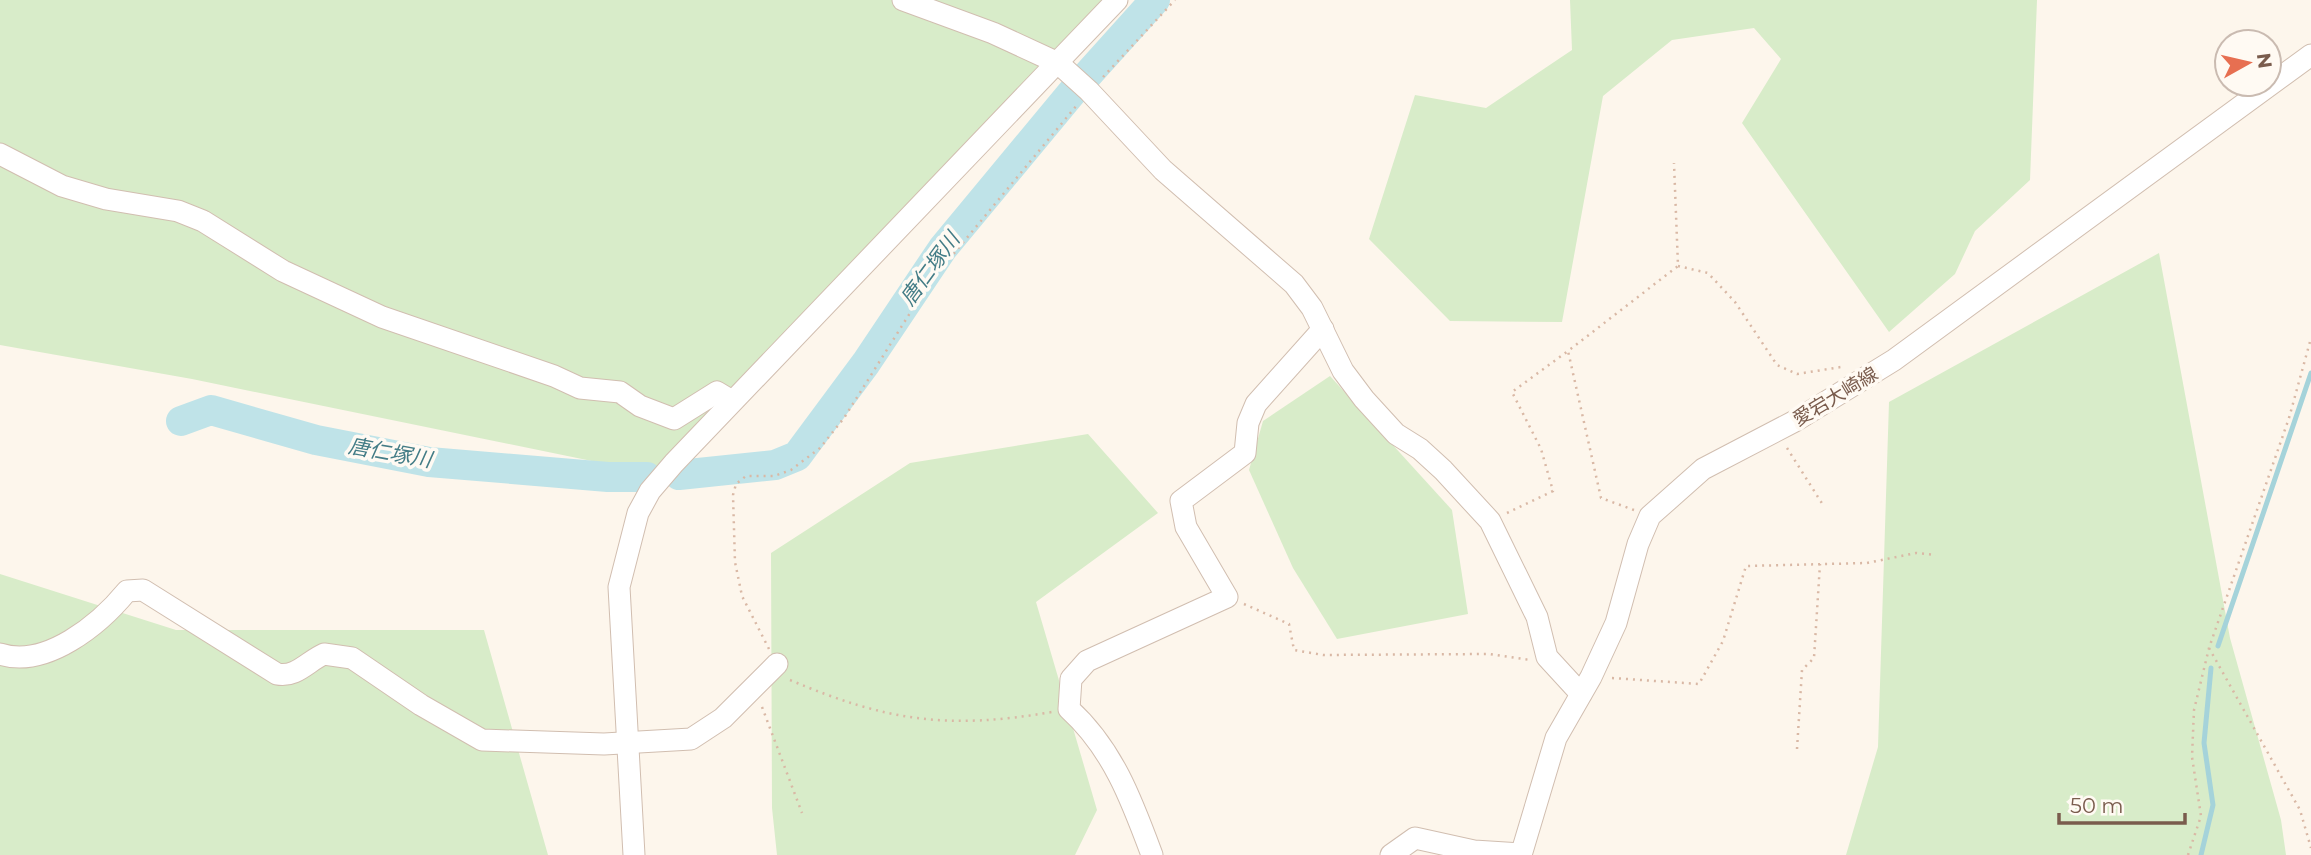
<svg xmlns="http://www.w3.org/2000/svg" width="2311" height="855" viewBox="0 0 2311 855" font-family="Montserrat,'Noto Sans JP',sans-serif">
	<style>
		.green { fill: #d8ecc9 }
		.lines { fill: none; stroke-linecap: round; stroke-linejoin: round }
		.stream { stroke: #a5d3da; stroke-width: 5 }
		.river { stroke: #bfe3e8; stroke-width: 30 }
		.minor-casing { stroke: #d1beb0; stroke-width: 23 }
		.path { stroke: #d9b8a5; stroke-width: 2.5; stroke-dasharray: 2 5; stroke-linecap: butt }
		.minor { stroke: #fff; stroke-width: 21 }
		.labels { text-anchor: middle; stroke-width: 7; stroke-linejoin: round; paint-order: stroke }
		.street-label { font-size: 19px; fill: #7a5c4d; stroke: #fffaf3 }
		.water-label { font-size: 21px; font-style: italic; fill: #437c86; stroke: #fffaf3 }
	</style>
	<rect width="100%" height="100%" fill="#fdf6ec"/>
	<!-- green -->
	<g class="green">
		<polygon points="0,0 1102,0 650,473 192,379 0,345"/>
		<polygon points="1570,0 2037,0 2030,180 1975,231 1955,274 1889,332 1742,123 1781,59 1754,28 1672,40 1603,96 1562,322 1450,321 1369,239 1415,95 1486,108 1572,50"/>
		<polygon points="2159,253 2230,638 2281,820 2286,855 1846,855 1878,747 1889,402"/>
		<polygon points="1330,376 1452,510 1468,614 1337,639 1293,568 1249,470 1263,421"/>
		<polygon points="1088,434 1158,513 1036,602 1097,810 1075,855 777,855 772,808 771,553 910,463"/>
		<polygon points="0,574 176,630 484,630 548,855 0,855"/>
	</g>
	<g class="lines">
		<!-- stream -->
		<g class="stream">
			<polyline points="2218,646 2311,373"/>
			<polyline points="2201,855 2213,805 2204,743 2211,668"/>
		</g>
		<!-- river -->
		<g class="river">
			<polyline points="181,421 211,410 316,440 429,462 608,477 647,477"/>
			<polyline points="679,475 775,465 797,456 866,363 943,248 1074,90 1155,0"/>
		</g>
		<!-- minor casing -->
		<g class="minor-casing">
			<g id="minor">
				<polyline points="903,0 993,33 1058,63 1089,91 1163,170 1294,284 1312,308 1343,371 1364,399 1396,434 1420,449 1443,470 1490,521 1537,617 1547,657 1581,694"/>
				<polyline points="0,154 62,186 106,199 178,211 203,221 283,271 382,317 554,376 580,388 620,392 640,406 674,419 717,392 732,401"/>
				<path d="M0 654C46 669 100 624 127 591L143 590 277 674C296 678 308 661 324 654L352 658 421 705 482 740 604 744 691 739 723 718 777 664"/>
				<polyline points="634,855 619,587 638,513 650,491 674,463 1117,0"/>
				<path d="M1152 855C1132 801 1113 749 1069 709L1071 679 1087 661 1227 597 1186 527 1181 501 1245 453 1248 423 1256 404 1323 329"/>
				<polyline points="1391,855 1415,838 1474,851 1521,854"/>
				<polyline points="1521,855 1556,738 1591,677 1616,623 1638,544 1650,516 1703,469 1795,421 1894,360 2311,55"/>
			</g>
		</g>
		<!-- path -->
		<g class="path">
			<polyline points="1103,77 1175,0"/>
			<polyline points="1678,266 1708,273 1735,302 1777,365 1797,374 1841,367 1843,370"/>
			<polyline points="1787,448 1823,505"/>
			<polyline points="1634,510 1601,498 1568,351 1678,266 1674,163"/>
			<polyline points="1507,513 1553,491 1541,449 1512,392 1568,351"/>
			<polyline points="1244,604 1289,624 1294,650 1323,655 1489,654 1530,660"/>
			<polyline points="2209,648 2300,810 2311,848"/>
			<polyline points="769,649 742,596 735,562 733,495 736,484 746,476 774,476 791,470 820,448 844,418 927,286 1077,105"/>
			<polyline points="1612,678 1699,684 1723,641 1746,566 1867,563 1916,553 1936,555"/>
			<path d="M790 680C887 721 947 730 1052 712"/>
			<polyline points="762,707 802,813"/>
			<polyline points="1797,749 1802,670 1814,658 1820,564"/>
			<polyline points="2188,855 2201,816 2192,757 2194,710 2209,648 2289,418 2311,338"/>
		</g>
		<!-- minor -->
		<use href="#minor" class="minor"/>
	</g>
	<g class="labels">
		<!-- street labels -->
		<g class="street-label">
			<text transform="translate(1835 396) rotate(-31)" y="7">愛宕大崎線</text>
		</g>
		<!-- water labels -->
		<g class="water-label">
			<text transform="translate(930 269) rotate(-54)" y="7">唐仁塚川</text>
			<text transform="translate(390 453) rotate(10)" y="7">唐仁塚川</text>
		</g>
	</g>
	<!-- north arrow -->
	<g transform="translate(2248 63) rotate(82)"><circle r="33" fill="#fffaf3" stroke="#cabbb1" stroke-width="2"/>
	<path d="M0-5L12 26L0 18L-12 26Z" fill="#e76f51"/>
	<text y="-10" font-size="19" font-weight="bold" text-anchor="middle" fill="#7a5c4d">N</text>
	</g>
	<!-- scale -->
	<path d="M2059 813v10h126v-10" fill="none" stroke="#7a5c4d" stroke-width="3.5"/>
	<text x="2070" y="813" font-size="21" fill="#7a5c4d" stroke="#fffaf3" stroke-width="5" paint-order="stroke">50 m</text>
</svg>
